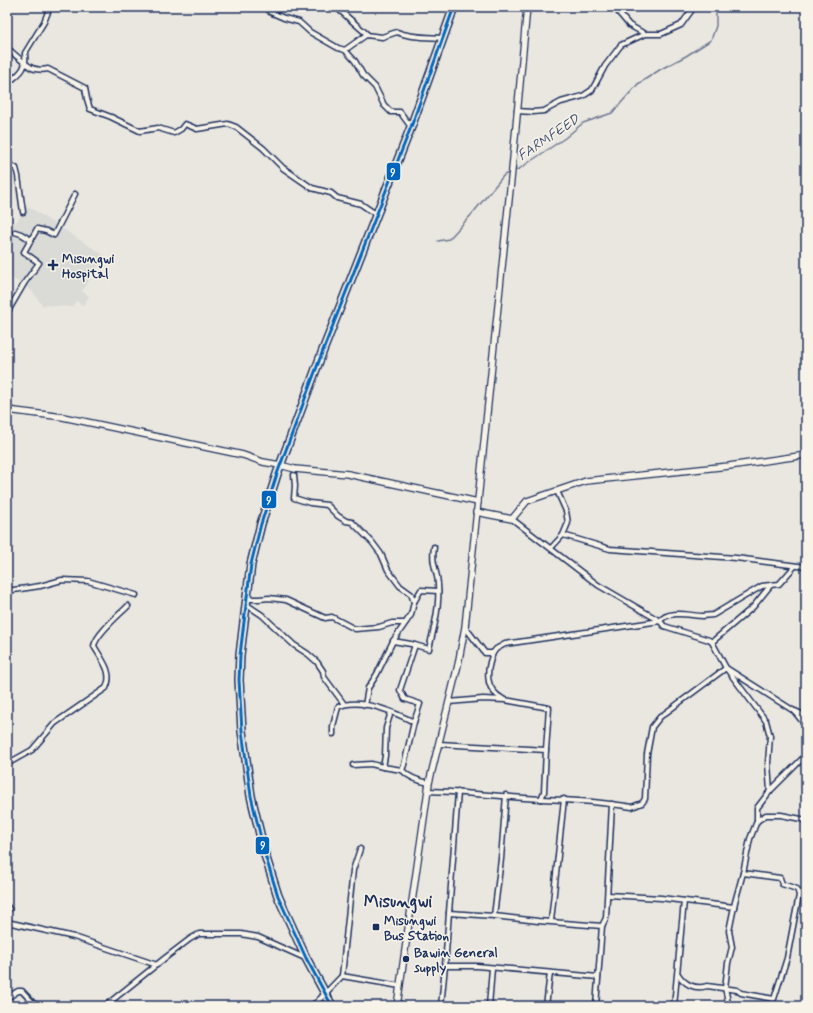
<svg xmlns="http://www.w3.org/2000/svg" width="813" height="1013" viewBox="0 0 813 1013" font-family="Mynerve,sans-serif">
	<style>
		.built { fill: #dadad6 }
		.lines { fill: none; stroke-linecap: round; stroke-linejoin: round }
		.stream { stroke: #6d7892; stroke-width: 1.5 }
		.street-casing { stroke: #1b2f5e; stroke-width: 7 }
		.secondary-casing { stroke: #1b2f5e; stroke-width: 8 }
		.highway-casing { stroke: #1b2f5e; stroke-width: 10 }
		.street { stroke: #f7f3e8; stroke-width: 4 }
		.secondary { stroke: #f7f3e8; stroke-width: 5.5 }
		.highway { stroke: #f7f3e8; stroke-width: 7 }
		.bus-1-casing { stroke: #f7f3e8; stroke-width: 6 }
		.bus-1 { stroke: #0065bd; stroke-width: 3 }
		.poi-dot { fill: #1b2f5e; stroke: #f7f3e8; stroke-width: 1.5 }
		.labels { text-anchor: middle; stroke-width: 3; stroke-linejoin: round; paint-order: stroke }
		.poi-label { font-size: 13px; font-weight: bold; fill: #1b2f5e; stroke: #f7f3e8; text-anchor: start }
		.water-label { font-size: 14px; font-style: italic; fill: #445378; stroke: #f7f3e8 }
		.district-label { font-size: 17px; font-weight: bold; fill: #1b2f5e; stroke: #f7f3e8 }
		.line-badge { stroke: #f7f3e8; stroke-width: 1.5 }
		.badge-label { font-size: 11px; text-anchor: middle; font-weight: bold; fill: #fff }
	</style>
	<rect width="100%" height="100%" fill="#eae7e0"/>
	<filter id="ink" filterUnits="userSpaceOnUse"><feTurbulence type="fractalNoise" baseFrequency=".025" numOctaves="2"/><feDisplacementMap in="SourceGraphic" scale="8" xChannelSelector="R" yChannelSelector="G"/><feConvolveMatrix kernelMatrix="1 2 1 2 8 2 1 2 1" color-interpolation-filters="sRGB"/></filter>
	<g filter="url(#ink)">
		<!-- built -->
		<polygon class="built" points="27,206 105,256 82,291 89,296 83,305 76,301 72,307 42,305 32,291 7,275 7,218 16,223"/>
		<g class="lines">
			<!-- stream -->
			<g class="stream">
				<polyline points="514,171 519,169 565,138 583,123 612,113 638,84 661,69 686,56 711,40 716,26 716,11 719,7"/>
				<polyline points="438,241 449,239 472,214 504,175 511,172"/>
			</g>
			<!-- street casing -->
			<g class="street-casing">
				<g id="street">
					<polyline points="266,7 270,12 284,18 299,22 310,32 338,48 345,50 355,61 363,75 375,87 384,105 391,112 400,112 411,127"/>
					<polyline points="336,7 368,35"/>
					<polyline points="614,7 629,25 645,34 661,34 681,25 694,7"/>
					<path d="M7 48C12 52 26 65 32 68 36 70 44 70 48 69L85 88 87 99 90 109 111 117 140 131 158 128 174 133 181 129 185 124 197 129 228 124 236 127 263 148 283 168 312 188 331 193 337 198 361 204 377 215"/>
					<path d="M345 50 366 35 382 37 397 32C411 38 428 37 443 38"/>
					<path d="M7 84C19 73 27 71 25 53L44 22 50 7"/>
					<polyline points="517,111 533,112 544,111 561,102 583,96 592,90 605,66 621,45 645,34"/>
					<polyline points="7,164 16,168 18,176 23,212"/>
					<polyline points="15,232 21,234 31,240"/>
					<polyline points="7,313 25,282 39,263 24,252 37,229 46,231 54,235 75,194"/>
					<polyline points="294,475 295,486 294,498 310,503 327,505 338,516 346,521 352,522 372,542 381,554 388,570 400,586 411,594 414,602"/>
					<polyline points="557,491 566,511 568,523 563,535"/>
					<polyline points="512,519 598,585 660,621"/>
					<polyline points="551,548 563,535 610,549 736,558 806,567"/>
					<path d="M795 566 779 584 762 586 713 615C709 615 706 616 703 616 691 616 668 609 660 621L664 626 709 640 712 642 726 668 794 711 806 726"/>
					<polyline points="7,591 40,586 62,580 88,581 136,595"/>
					<polyline points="247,599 259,599 269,598 286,600 325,618 332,617 355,629 379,627 392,623 405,623"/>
					<polyline points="247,605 262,615 294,645 308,654 317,662 323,671 324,677 344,704"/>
					<polyline points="465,627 485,653 493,653 496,649 505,644 660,621"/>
					<path d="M393 641 411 644 429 649C434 628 440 606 438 584 437 568 431 565 434 547"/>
					<polyline points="712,642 753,607 770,586"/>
					<path d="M493 653C486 671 484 689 503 699"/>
					<polyline points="449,702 483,699 505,700 549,708 546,750"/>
					<polyline points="365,705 368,688 377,674 393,641 411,615 414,602 421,590 438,591"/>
					<polyline points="795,711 806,716"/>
					<path d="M333 734V726L338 707C359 697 394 712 414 722"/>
					<polyline points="439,744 546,750 544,792 541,799"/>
					<path d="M7 764 32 750 55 723 106 688C114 672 101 659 94 646 96 634 119 615 128 606"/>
					<path d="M353 765 371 764 383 767 402 770C409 778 419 781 429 783"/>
					<polyline points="383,767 385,756 386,728 391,712"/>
					<polyline points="402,770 404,765 414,722 420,704 405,699 400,690 415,645"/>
					<path d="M428 791C466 792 503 797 541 799 572 800 602 802 632 807L642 803 645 799 647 754 652 727 660 717 726 668 766 721 770 736 768 763 770 791"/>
					<polyline points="506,795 501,859 494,916 538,921 602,926"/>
					<polyline points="757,821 766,815 781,815 806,820"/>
					<polyline points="608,895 661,898 734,907"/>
					<polyline points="7,906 9,909"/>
					<polyline points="449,913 494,916"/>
					<polyline points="551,921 564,799"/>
					<polyline points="7,922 74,937 157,965"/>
					<polyline points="445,966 477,966 598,977"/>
					<path d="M678 974C684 984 695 990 707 986L737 990 741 993 774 999 787 958 799 895 797 889 782 884 780 878 743 873"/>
					<polyline points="342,976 353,870 360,849"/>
					<polyline points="7,998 18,991 22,991 36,1006"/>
					<polyline points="105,1006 165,958 190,939 199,934 241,934 258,937 305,958"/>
					<polyline points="310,1006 317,1002 342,976 400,986"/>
					<polyline points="441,1006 445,966 458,792"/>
					<polyline points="489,1006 492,968"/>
					<polyline points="546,1006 550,973"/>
					<polyline points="596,1006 602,926 606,918 612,804"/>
					<polyline points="674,1006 684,901"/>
					<polyline points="728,1006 727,997 725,988 728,963 732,947 729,931 735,902 743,873 750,839 757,821 757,808 770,791 806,755"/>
				</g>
			</g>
			<!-- secondary casing -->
			<g class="secondary-casing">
				<g id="secondary">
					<polyline points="7,410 63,417 243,455 263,462 280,465 295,469 348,474 478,502"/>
					<polyline points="476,512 512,519 527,501 586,481 729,466 806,455"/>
					<polyline points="397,1006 429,783 458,665 465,627 512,170 527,7"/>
				</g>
			</g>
			<!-- highway casing -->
			<g class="highway-casing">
				<polyline id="highway" points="332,1006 306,958 278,896 265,855 251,796 242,731 239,680 240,655 251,564 261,524 277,474 322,353 411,127 454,7"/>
			</g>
			<!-- street -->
			<use href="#street" class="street"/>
			<!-- secondary -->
			<use href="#secondary" class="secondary"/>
			<!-- highway -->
			<use href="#highway" class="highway"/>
			<!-- bus-1 casing -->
			<g class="bus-1-casing">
				<polyline id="bus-1" points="332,1006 306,958 278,896 265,855 251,796 242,731 239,680 240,655 251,564 261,524 277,474 322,353 411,127 454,7"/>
			</g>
			<!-- bus-1 -->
			<use href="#bus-1" class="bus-1"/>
		</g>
	</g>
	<!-- markers -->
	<g class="poi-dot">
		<path d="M51 259h4v4h4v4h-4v4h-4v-4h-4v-4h4z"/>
		<rect x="372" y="923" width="8" height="8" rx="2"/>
		<circle cx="406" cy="959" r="4"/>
	</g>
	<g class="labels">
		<!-- poi labels -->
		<g class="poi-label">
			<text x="62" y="263">Misungwi<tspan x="62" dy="15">Hospital</tspan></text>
			<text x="384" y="925">Misungwi<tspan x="384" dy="15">Bus Station</tspan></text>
			<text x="414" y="957">Bawin General<tspan x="414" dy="15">supply</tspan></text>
		</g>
		<!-- water labels -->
		<g class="water-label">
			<text transform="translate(548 137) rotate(-34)" y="5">FARMFEED</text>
		</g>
		<!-- district labels -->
		<g class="district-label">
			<text x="398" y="907">Misungwi</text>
		</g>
	</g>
	<g class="line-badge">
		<rect x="386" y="162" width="15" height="19" rx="4" fill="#0065bd"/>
		<rect x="261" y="490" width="16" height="19" rx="4" fill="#0065bd"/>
		<rect x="255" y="836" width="15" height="19" rx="4" fill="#0065bd"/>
	</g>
	<g class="badge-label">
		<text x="393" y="176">9</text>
		<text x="269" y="504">9</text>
		<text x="263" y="849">9</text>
	</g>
	<!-- margin -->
	<rect width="813" height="1013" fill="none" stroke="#f7f3e8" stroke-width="24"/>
	<rect x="12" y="12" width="789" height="989" fill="none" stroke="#1b2f5e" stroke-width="1.5" filter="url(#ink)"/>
</svg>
